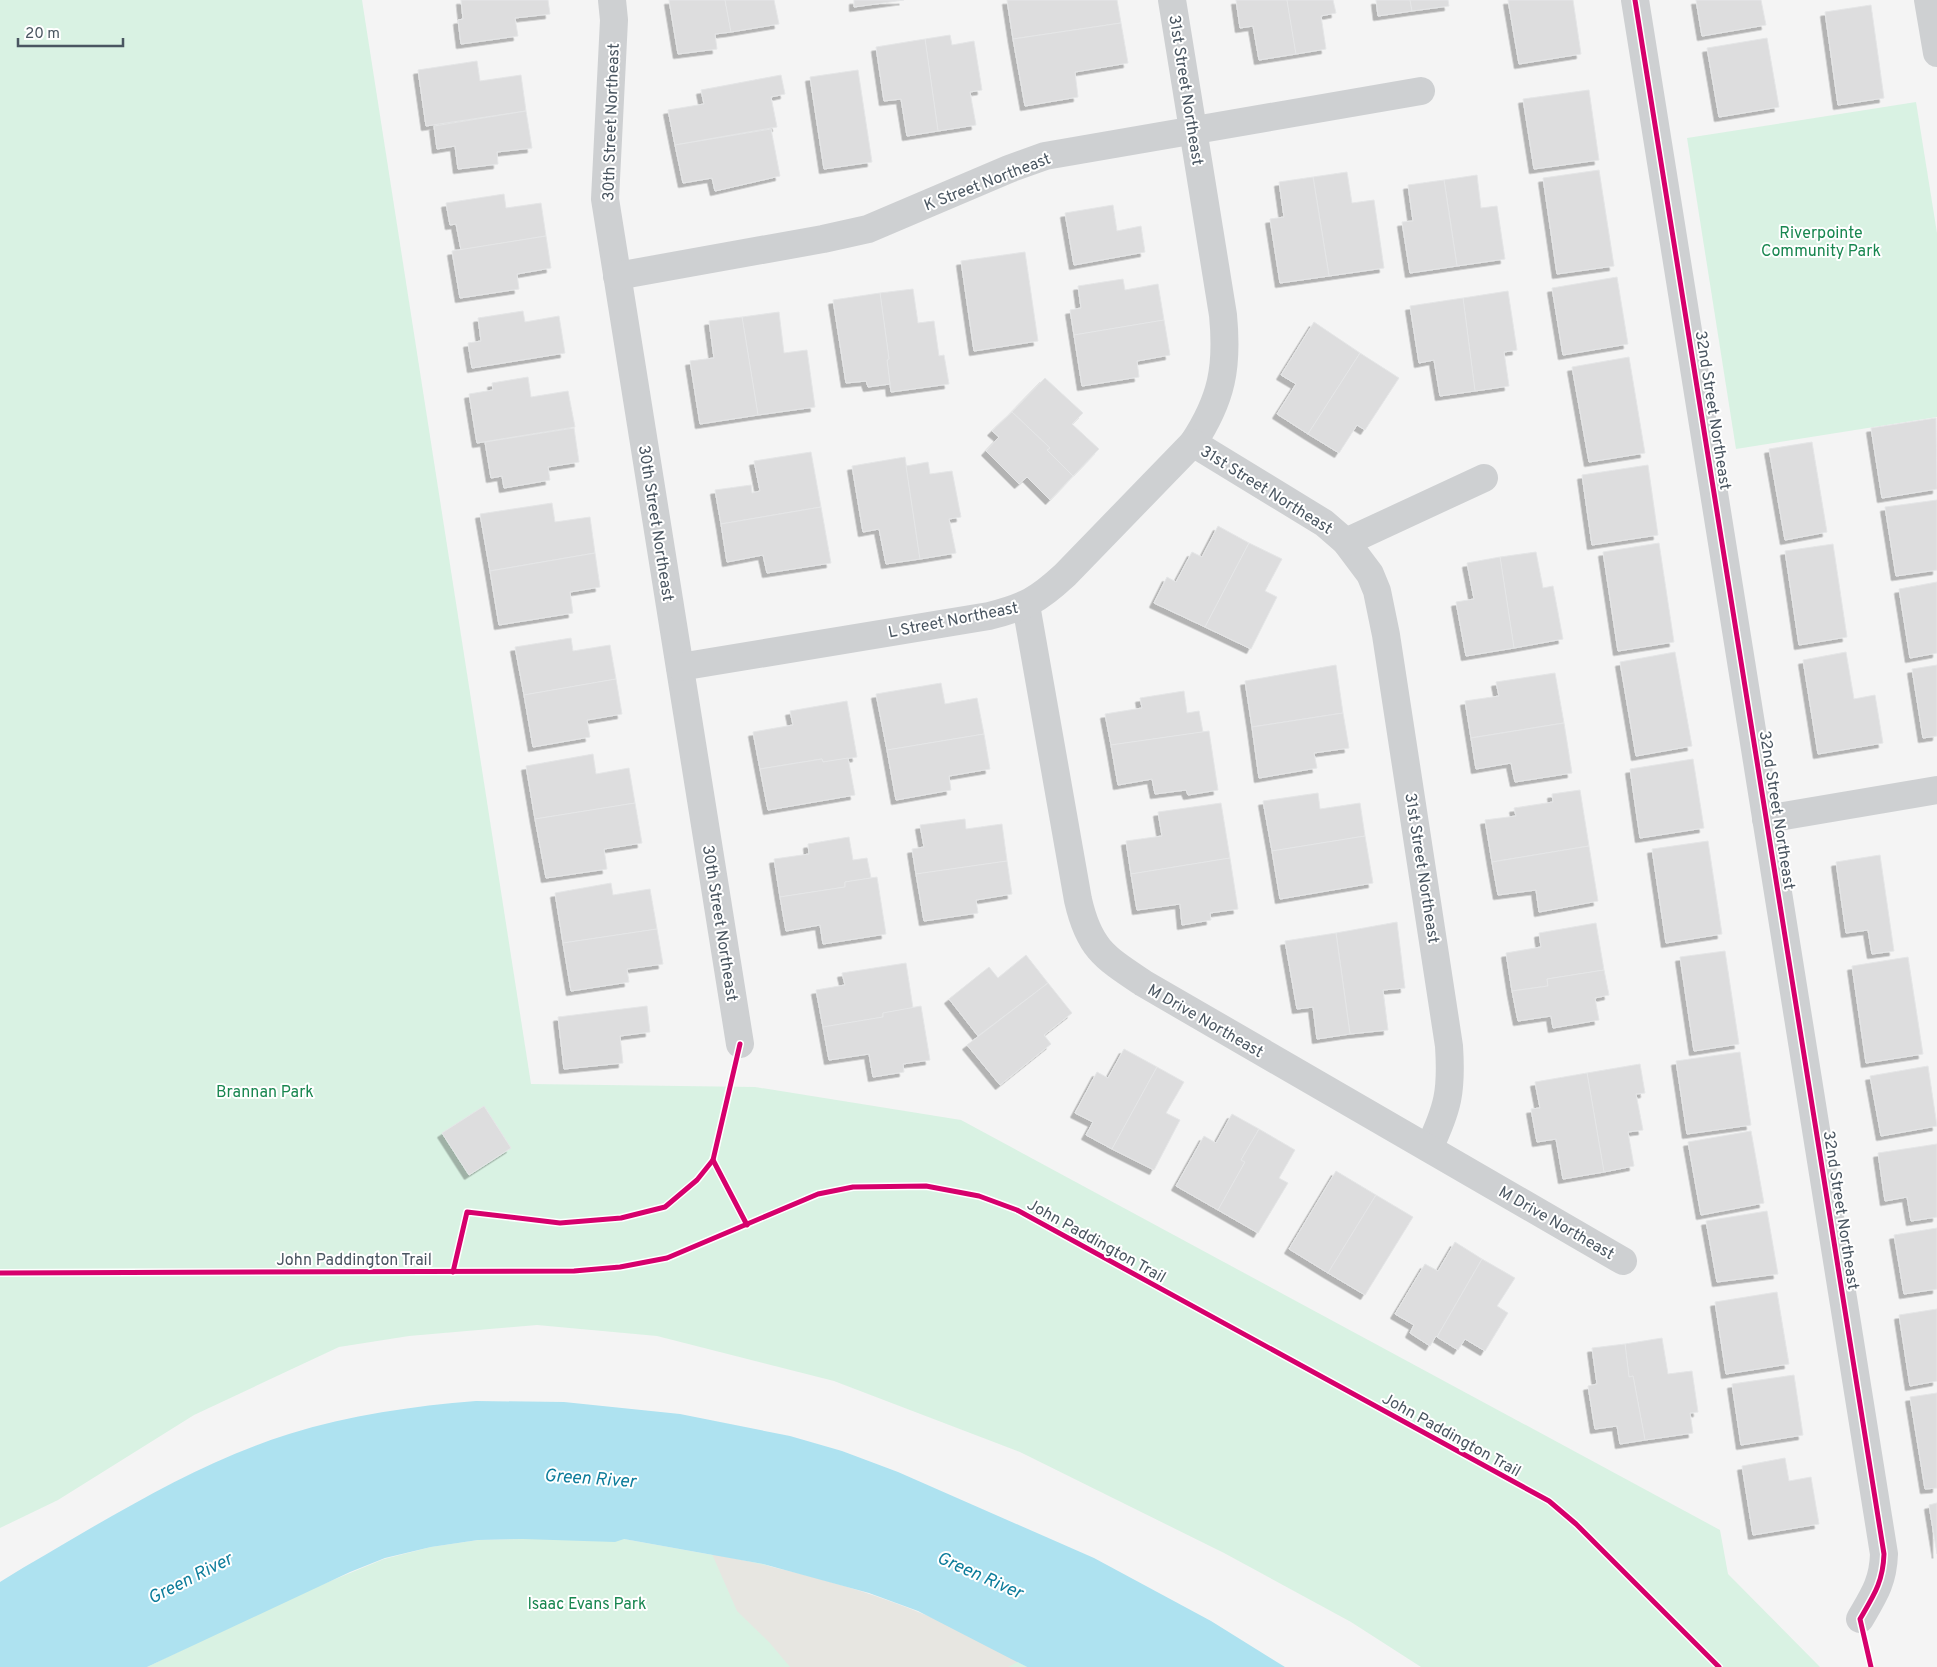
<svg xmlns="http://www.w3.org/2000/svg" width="1937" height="1667" viewBox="0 0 1937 1667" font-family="Overpass,sans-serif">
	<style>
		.green { fill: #d9f2e3 }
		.sand { fill: #e7e6e1 }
		.water { fill: #aee2f0 }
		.building { fill: #ddddde; stroke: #e5e6e7; filter: url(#shadow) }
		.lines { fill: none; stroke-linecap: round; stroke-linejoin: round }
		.minor { stroke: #ced0d2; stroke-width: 28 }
		.cycleway-casing { stroke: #fff; stroke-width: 8 }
		.cycleway { stroke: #d6006c; stroke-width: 5 }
		.labels { text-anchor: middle; stroke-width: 4; stroke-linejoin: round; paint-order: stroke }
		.street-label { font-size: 16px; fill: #4a5661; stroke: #fff }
		.park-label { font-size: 16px; fill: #17864f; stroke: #fff }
		.water-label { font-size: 18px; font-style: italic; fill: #0c7c9b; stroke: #fff }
	</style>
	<defs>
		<filter id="shadow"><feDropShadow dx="-4.5" dy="4.5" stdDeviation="0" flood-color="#0004"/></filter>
	</defs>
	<rect width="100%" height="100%" fill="#f4f4f4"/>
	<!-- green -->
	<g class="green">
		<polygon points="0,0 362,0 531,1084 755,1087 961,1120 1720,1530 1728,1574 1820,1667 1421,1667 1351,1622 1224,1553 1020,1452 834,1381 657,1336 537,1325 409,1336 339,1347 194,1415 58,1500 0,1528"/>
		<polygon points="1916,102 1937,233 1937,417 1736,449 1687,138"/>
		<polygon points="523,1539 624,1539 763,1564 964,1633 1027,1667 147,1667 294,1596 384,1559 431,1547 478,1540"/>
	</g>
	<!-- sand -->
	<path class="sand" d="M712 1554C819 1575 924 1604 1018 1662L1008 1667H790L769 1642 737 1611Z"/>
	<!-- water -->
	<path class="water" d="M476 1401 564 1402 680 1414 790 1436 842 1451 898 1472 1094 1558 1211 1621 1285 1667H1027L918 1611 869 1593 763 1564 624 1539 615 1542 523 1539 478 1540 431 1547 385 1558 350 1572 147 1667H0V1582C30 1563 61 1546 91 1528 155 1491 219 1456 289 1434 350 1415 413 1406 476 1401Z"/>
	<!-- building -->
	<g class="building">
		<polygon points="461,0 548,0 550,14 515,18 518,36 461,44 458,20 463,19"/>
		<polygon points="669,0 725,0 731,32 715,34 717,49 678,54"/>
		<polygon points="725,0 774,0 779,24 731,32"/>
		<polygon points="854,0 904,0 854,7"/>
		<polygon points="1007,0 1117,0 1121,23 1013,39"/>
		<polygon points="1236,0 1287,0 1296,54 1259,60 1253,26 1240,28"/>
		<polygon points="1287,0 1333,0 1336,13 1321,16 1326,49 1296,54"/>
		<polygon points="1376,0 1410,0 1412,11 1378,16"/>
		<polygon points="1410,0 1448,0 1449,6 1412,11"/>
		<polygon points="1508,0 1573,0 1581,54 1519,64"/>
		<polygon points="1696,0 1761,0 1766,25 1702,36"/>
		<polygon points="1871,5 1884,98 1838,105 1825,12"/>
		<polygon points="1121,23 1128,63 1075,72 1078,97 1025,106 1013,39"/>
		<polygon points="950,35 952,45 974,41 982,90 970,92 976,125 938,131 925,39"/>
		<polygon points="1767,38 1779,107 1719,117 1707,48"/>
		<polygon points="925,39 938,131 907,136 901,99 884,101 876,47"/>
		<polygon points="477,61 480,81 521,75 526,111 426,126 418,70"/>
		<polygon points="858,70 872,162 824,169 810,77"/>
		<polygon points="781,75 785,94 771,97 777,127 675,145 668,110 704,104 701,90"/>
		<polygon points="1589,90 1599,160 1534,169 1523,99"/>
		<polygon points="526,111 532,148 497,152 498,164 458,169 455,146 437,149 434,126"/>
		<polygon points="771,129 780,176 715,191 712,178 683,183 675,145"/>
		<polygon points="1599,170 1614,266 1557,274 1543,178"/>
		<polygon points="1347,172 1352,203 1374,200 1384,268 1329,276 1313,177"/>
		<polygon points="1477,175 1481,208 1497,206 1505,259 1457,266 1444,180"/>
		<polygon points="1313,177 1329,276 1280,283 1270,219 1284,217 1279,182"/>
		<polygon points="1444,180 1457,266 1410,273 1402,222 1413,221 1408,185"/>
		<polygon points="504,194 506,208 541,203 546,236 461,250 456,224 450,225 446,203"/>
		<polygon points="1113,205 1117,231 1141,226 1145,252 1074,265 1065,213"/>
		<polygon points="546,236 551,268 517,274 519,289 460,298 452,251"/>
		<polygon points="1025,252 1038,341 974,351 961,261"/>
		<polygon points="1617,277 1628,344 1563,355 1552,288"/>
		<polygon points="1123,279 1125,290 1158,284 1164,320 1074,335 1070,310 1081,308 1078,286"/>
		<polygon points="913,289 918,323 934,321 939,356 944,355 949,384 891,392 887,360 889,359 880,293"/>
		<polygon points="1508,291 1517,350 1504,352 1509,386 1475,391 1463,298"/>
		<polygon points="880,293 889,359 887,360 890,384 868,387 866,381 846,383 833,300"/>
		<polygon points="1463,298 1475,391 1440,396 1434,360 1419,363 1410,306"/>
		<polygon points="523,311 525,322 559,316 565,353 472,368 468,343 481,341 478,318"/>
		<polygon points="779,312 784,353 807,350 815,407 758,415 742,317"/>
		<polygon points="742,317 758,415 700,424 690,361 714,358 709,321"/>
		<polygon points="1164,320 1170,355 1137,361 1139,377 1082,386 1074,335"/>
		<polygon points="1314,322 1360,353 1308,434 1277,414 1296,384 1281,375"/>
		<polygon points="1360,353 1399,378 1365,430 1357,425 1339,453 1308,434"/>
		<polygon points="1629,357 1645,453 1589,462 1572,367"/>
		<polygon points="528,377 531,397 568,391 575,427 477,443 469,394 493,390 492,383"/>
		<polygon points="1045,378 1083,413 1072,424 1099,449 1073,476 1047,450 1050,448 1012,412"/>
		<polygon points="1012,412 1050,448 1047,450 1073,476 1050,500 1027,477 1019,484 986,451 999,437 992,431"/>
		<polygon points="1936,418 1937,489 1882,498 1871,428"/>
		<polygon points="574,428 579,462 548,467 550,480 504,488 502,476 491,478 485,442"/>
		<polygon points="1812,442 1827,532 1785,540 1769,449"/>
		<polygon points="811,452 821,507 721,524 715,490 751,485 752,493 760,491 754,461"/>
		<polygon points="905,457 920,559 886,564 879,529 863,532 852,466"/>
		<polygon points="928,462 930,474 952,471 961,517 949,519 956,553 920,559 906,466"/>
		<polygon points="1648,465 1658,535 1592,545 1582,475"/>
		<polygon points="1937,500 1937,570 1896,576 1885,507"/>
		<polygon points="552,503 555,522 590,517 595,553 490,571 480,514"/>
		<polygon points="821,507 831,563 767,573 763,555 727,562 721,524"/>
		<polygon points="1218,526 1249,543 1205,627 1154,603 1167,577 1176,582 1192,552 1202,557"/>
		<polygon points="1249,543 1282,559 1265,591 1277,597 1251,649 1205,627"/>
		<polygon points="1659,543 1674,642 1618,651 1603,552"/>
		<polygon points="1833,544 1847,637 1799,645 1785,551"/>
		<polygon points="1536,552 1543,588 1553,586 1563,639 1514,648 1500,557"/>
		<polygon points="595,553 600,587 570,592 573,613 499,625 490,571"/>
		<polygon points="1500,557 1514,648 1466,656 1456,602 1474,599 1467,563"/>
		<polygon points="1937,582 1937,653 1910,658 1899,589"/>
		<polygon points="571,638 573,651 610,645 616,679 524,695 515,647"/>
		<polygon points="1675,652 1692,746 1636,756 1620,662"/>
		<polygon points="1846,652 1854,699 1875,695 1883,743 1818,754 1803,660"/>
		<polygon points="1336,665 1343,713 1252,727 1245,681"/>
		<polygon points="1937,665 1937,736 1923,738 1912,669"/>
		<polygon points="1555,673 1564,723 1471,738 1465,701 1499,696 1496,682"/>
		<polygon points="616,679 622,714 587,720 590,737 533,747 524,695"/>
		<polygon points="941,683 945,704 977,698 984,734 887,750 876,694"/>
		<polygon points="1184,691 1187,713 1199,711 1203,732 1111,745 1105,714 1142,708 1140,698"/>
		<polygon points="847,701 857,757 823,762 822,759 760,769 753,732 793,725 790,711"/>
		<polygon points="1343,713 1349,748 1314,753 1317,768 1259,778 1252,727"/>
		<polygon points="1564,723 1572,773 1515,782 1511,763 1476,769 1471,738"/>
		<polygon points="1209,731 1218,790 1188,795 1186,790 1155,794 1152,779 1118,785 1111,745"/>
		<polygon points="984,734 990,769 949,776 951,790 896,800 887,750"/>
		<polygon points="593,754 596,774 629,768 635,803 535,819 526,766"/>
		<polygon points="848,758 855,795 768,810 760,769 822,759 823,762"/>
		<polygon points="1693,759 1704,828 1640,838 1630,769"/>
		<polygon points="1580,790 1589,846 1492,862 1485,820 1516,816 1514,808 1553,802 1552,794"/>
		<polygon points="1318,793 1320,809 1360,803 1365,836 1272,851 1263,801"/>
		<polygon points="635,803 642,843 604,849 607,869 546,878 535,819"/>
		<polygon points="1221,803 1230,858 1131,874 1126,841 1162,836 1158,812"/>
		<polygon points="965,819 966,829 1002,824 1007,861 916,874 912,849 924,847 920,825"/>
		<polygon points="1365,836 1373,883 1280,899 1272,851"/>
		<polygon points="849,837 853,860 867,858 871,878 845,882 845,887 780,897 774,859 809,854 808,844"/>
		<polygon points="1708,841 1722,934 1666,943 1652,849"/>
		<polygon points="1589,846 1598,901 1539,912 1536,890 1498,895 1492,862"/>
		<polygon points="1880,855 1894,951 1872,954 1868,930 1846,933 1836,862"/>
		<polygon points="1230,858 1238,909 1210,913 1211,920 1182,925 1180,904 1137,910 1131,874"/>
		<polygon points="1007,861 1012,894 976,900 978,913 924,921 916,874"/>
		<polygon points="877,877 886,934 823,944 820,925 786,931 780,897 845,887 845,882"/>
		<polygon points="611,883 613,895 650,889 657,929 563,943 555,893"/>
		<polygon points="1397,922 1405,988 1383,990 1388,1030 1350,1034 1336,933"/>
		<polygon points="1596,923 1604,970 1547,979 1548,986 1512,991 1506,953 1541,947 1539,933"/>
		<polygon points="657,929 663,964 627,969 629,982 571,991 563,943"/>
		<polygon points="1336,933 1350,1034 1317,1039 1313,1007 1297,1009 1285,941"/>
		<polygon points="1725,951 1739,1044 1694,1051 1680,957"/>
		<polygon points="1026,955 1048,983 978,1036 949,999 989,967 998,978"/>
		<polygon points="1908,957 1923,1054 1866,1063 1852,966"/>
		<polygon points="906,963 913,1008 883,1013 883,1017 823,1027 816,990 845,985 842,973"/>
		<polygon points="1604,970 1609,995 1595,998 1599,1020 1553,1028 1551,1016 1518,1021 1512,991 1548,986 1547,979"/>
		<polygon points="1048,983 1072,1013 1044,1035 1051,1044 1000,1085 967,1045"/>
		<polygon points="647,1006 650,1032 620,1036 623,1063 564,1069 558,1017"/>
		<polygon points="921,1006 930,1060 903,1064 904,1072 873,1077 869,1054 829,1060 823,1027 883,1017 883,1013"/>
		<polygon points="1124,1049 1157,1067 1112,1149 1086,1135 1093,1122 1075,1113 1097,1072 1108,1078"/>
		<polygon points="1740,1052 1751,1125 1687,1134 1676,1061"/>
		<polygon points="1640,1064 1645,1093 1636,1094 1643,1130 1628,1132 1634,1166 1604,1172 1587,1073"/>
		<polygon points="1928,1066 1937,1126 1881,1136 1870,1076"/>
		<polygon points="1157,1067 1184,1082 1166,1113 1180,1120 1154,1170 1112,1149"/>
		<polygon points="1587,1073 1604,1172 1563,1179 1556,1139 1537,1142 1531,1109 1540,1108 1535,1082"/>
		<polygon points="484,1106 511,1148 469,1175 442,1133"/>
		<polygon points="1232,1114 1259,1129 1241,1160 1245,1162 1218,1210 1176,1186 1204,1136 1216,1143"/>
		<polygon points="1259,1129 1295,1150 1279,1178 1288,1183 1258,1233 1218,1210 1245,1162 1241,1160"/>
		<polygon points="1751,1131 1764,1203 1701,1215 1688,1142"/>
		<polygon points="1937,1144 1937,1217 1911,1221 1907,1197 1885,1201 1878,1153"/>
		<polygon points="1336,1171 1376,1195 1328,1273 1289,1249"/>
		<polygon points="1376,1195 1413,1217 1365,1295 1328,1273"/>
		<polygon points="1767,1211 1778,1274 1717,1282 1706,1221"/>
		<polygon points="1937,1228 1937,1289 1904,1294 1894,1235"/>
		<polygon points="1455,1242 1482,1259 1437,1337 1436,1336 1430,1346 1410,1333 1414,1325 1395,1314 1425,1264 1438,1271"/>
		<polygon points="1482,1259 1515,1278 1497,1306 1508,1313 1485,1351 1465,1339 1458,1350 1437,1337"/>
		<polygon points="1777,1292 1789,1364 1726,1374 1715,1302"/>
		<polygon points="1937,1309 1937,1381 1910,1386 1899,1315"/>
		<polygon points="1662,1338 1668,1374 1692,1371 1698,1412 1690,1413 1693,1433 1645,1440 1633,1376 1629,1377 1625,1344"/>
		<polygon points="1625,1344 1629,1377 1633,1376 1645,1440 1620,1444 1617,1426 1595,1429 1588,1386 1597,1384 1592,1348"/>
		<polygon points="1794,1375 1803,1435 1741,1445 1732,1384"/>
		<polygon points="1937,1393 1937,1488 1925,1489 1910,1397"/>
		<polygon points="1785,1458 1789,1481 1811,1477 1819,1524 1753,1535 1742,1466"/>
		<polygon points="1937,1503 1937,1554 1929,1505"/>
	</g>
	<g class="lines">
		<!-- minor -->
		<g class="minor">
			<polyline points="612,0 614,20 605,199 740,1044"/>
			<path d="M1172 0 1223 315C1228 367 1222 399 1193 443L1324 523 1346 542 1370 574 1377 591 1386 635 1449 1046C1452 1091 1448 1108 1429 1148"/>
			<path d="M1635 0 1884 1554C1883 1582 1874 1595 1860 1619"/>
			<polyline points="1928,0 1937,53"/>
			<polyline points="617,276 823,239 868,229 1009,169 1045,156 1421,91"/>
			<polyline points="1346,542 1484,478"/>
			<path d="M1026 605 1078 900C1089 948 1104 957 1143 983L1623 1261"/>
			<path d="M680 667 989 616C1025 607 1038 600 1065 575L1193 443"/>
			<polyline points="1766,819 1937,790"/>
		</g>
		<!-- cycleway casing -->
		<g class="cycleway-casing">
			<g id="cycleway">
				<path d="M1635 0 1884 1554C1883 1582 1874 1595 1860 1619L1871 1667"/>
				<polyline points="713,1160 747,1225"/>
				<polyline points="453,1272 467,1212 560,1223 621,1218 665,1207 697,1180 713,1160 740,1044"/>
				<polyline points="0,1273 574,1271 620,1267 667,1258 818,1194 853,1187 926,1186 979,1196 1017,1210 1549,1501 1576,1524 1719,1667"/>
			</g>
		</g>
		<!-- cycleway -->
		<use href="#cycleway" class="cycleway"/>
	</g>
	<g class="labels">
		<!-- street labels -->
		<g class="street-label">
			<text transform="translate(1187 90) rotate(81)" y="6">31st Street Northeast</text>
			<text transform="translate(610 122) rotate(-88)" y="6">30th Street Northeast</text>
			<text transform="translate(987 181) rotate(-21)" y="6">K Street Northeast</text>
			<text transform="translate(1714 410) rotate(81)" y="6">32nd Street Northeast</text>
			<text transform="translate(1267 489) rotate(32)" y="6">31st Street Northeast</text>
			<text transform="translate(657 523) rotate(81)" y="6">30th Street Northeast</text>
			<text transform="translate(953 619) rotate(-11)" y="6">L Street Northeast</text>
			<text transform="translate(1778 810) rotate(81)" y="6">32nd Street Northeast</text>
			<text transform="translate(1423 868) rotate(81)" y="6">31st Street Northeast</text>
			<text transform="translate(721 923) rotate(81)" y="6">30th Street Northeast</text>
			<text transform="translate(1206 1020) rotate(30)" y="6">M Drive Northeast</text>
			<text transform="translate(1842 1210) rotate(81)" y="6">32nd Street Northeast</text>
			<text transform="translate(1557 1222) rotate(30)" y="6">M Drive Northeast</text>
			<text transform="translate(1097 1240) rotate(29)" y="6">John Paddington Trail</text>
			<text x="354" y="1265">John Paddington Trail</text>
			<text transform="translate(1452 1434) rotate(29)" y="6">John Paddington Trail</text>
		</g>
		<!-- park labels -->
		<g class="park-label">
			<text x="1821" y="238">Riverpointe<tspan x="1821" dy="18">Community Park</tspan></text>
			<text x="265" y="1097">Brannan Park</text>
			<text x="587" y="1609">Isaac Evans Park</text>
		</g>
		<!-- water labels -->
		<g class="water-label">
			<text transform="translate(590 1478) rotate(4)" y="6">Green River</text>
			<text transform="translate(980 1575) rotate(24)" y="6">Green River</text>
			<text transform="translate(190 1578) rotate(-27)" y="6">Green River</text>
		</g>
	</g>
	<!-- scale -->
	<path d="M18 38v8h105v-8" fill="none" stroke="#4a5661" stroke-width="2.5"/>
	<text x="25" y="38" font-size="15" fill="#4a5661" stroke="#ffffff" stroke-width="4" paint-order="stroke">20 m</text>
</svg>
